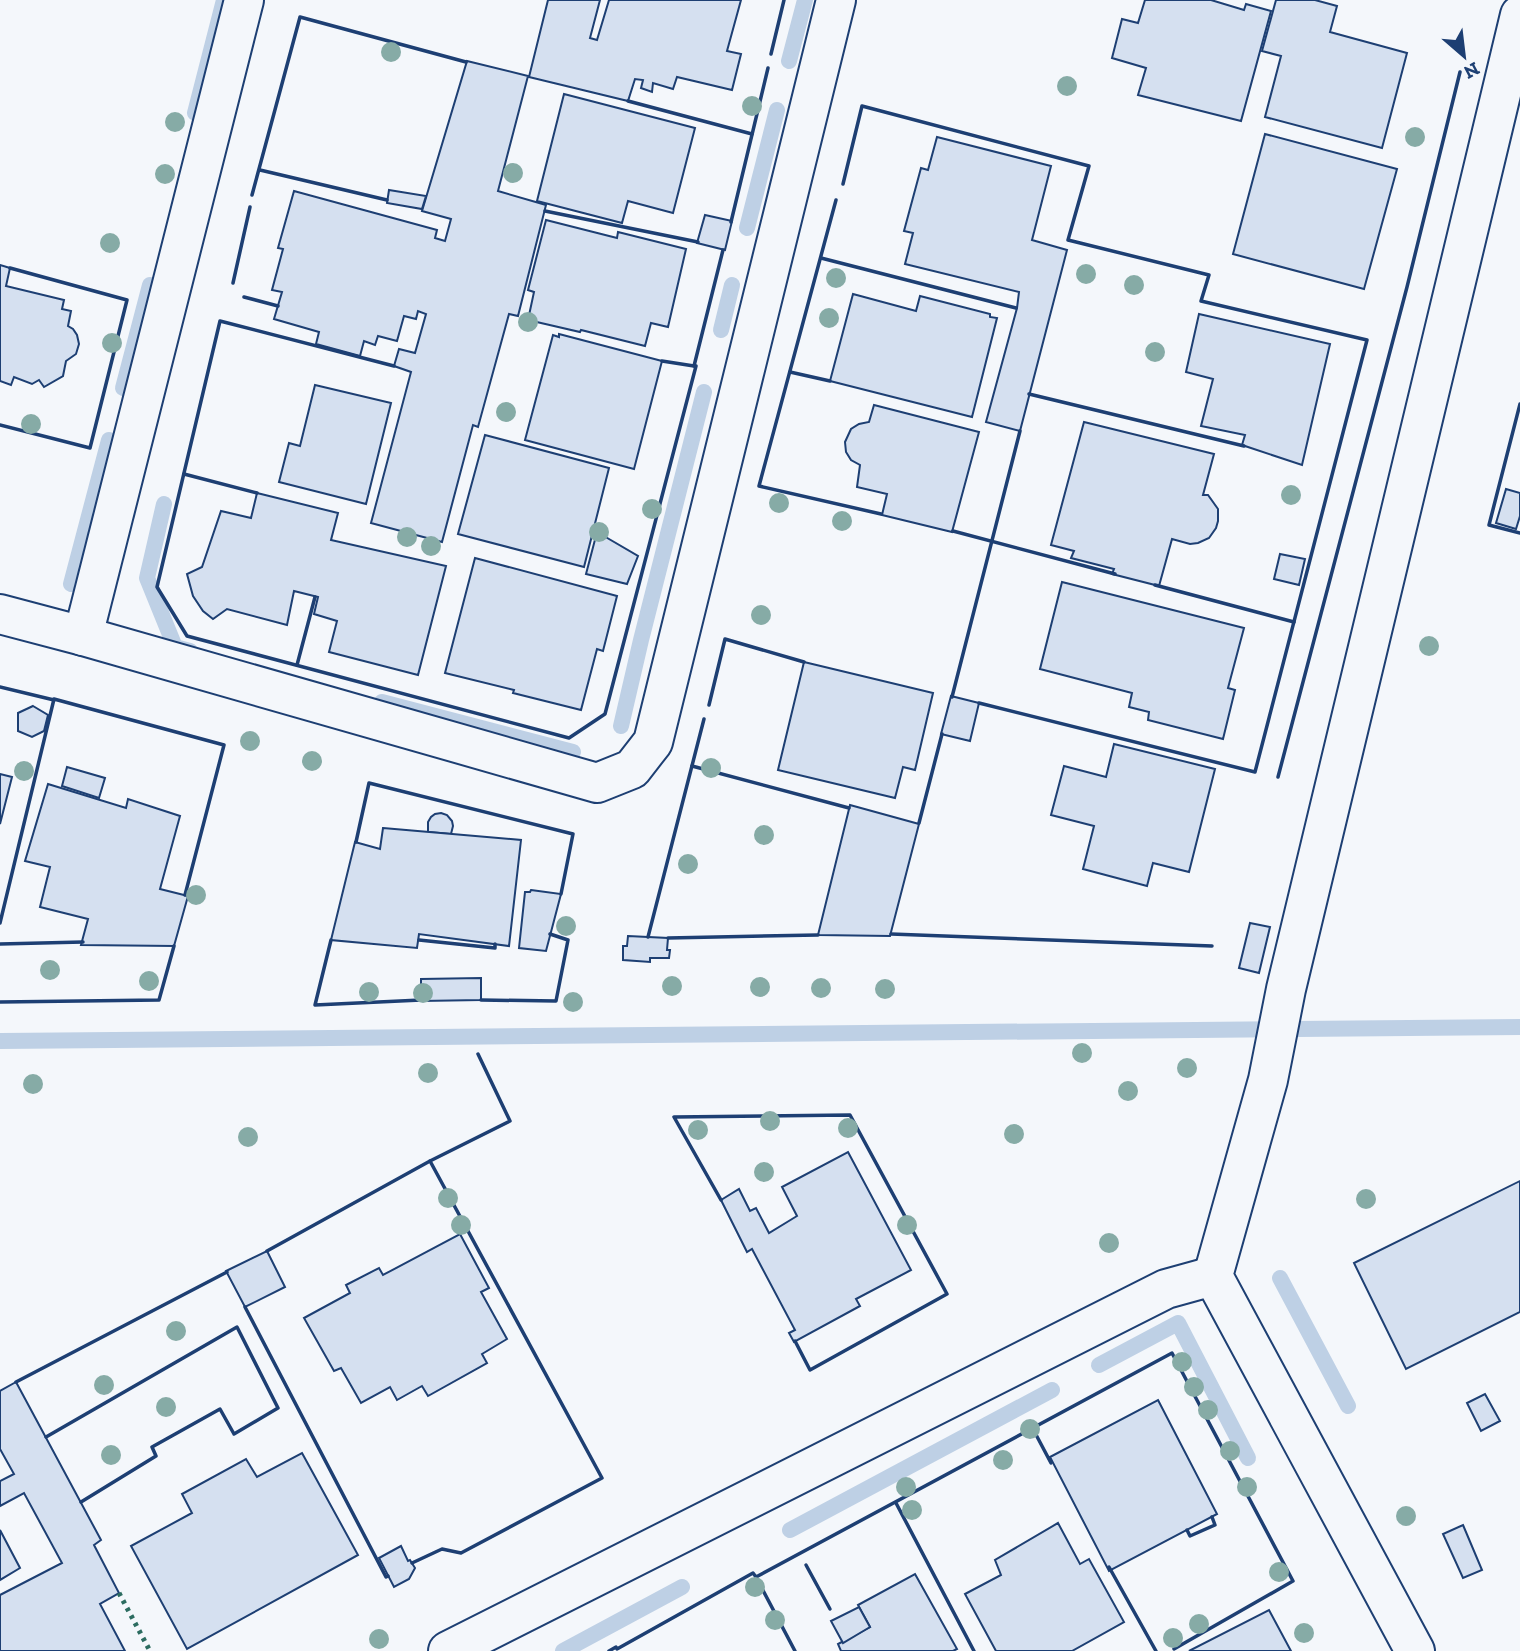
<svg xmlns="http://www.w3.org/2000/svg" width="1520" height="1651" viewBox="0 0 1520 1651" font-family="'Zilla Slab',serif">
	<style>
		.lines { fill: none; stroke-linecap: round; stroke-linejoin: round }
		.stream { stroke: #bed0e5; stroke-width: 16 }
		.building { fill: #d5e0f0; stroke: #1d3f73; stroke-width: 2 }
		.street-casing { stroke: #1d3f73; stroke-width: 42 }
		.street { stroke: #f4f7fb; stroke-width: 38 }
		.hedge { stroke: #2c6c60; stroke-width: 5; stroke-dasharray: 3.5 5; stroke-linecap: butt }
		.wall { stroke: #1d3f73; stroke-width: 3.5 }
		.tree { fill: #86aba6 }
	</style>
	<rect width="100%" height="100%" fill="#f4f7fb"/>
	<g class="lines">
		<!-- stream -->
		<g class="stream">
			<polyline points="789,61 805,0"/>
			<polyline points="195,113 224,0"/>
			<polyline points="747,228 777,110"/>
			<polyline points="721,330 732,285"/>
			<polyline points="123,388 150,285"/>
			<polyline points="164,504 147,578 175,647 190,651"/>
			<polyline points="71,584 109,440"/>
			<polyline points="382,702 573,752"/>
			<polyline points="621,726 641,640 704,392"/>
			<polyline points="0,1041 1520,1027"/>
			<polyline points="1280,1278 1348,1406"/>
			<polyline points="1099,1365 1178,1323 1248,1458"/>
			<polyline points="790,1530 1052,1390"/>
			<polyline points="563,1651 682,1587"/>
		</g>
	</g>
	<!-- building -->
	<g class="building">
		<polygon points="548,0 600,0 590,38 597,40 609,0 741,0 727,51 741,54 732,90 677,77 673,89 653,83 652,92 641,88 643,80 635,79 628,101 529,77"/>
		<polygon points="1145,0 1211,0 1244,10 1246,4 1271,11 1241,121 1138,95 1146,68 1112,58 1122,19 1138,23"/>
		<polygon points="1276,0 1315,0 1337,6 1330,32 1407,53 1382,148 1265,117 1281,56 1262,51"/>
		<polygon points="467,61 528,76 498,191 546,205 518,316 509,314 478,427 473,425 442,542 371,523 411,372 394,366 399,349 415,353 426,314 418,311 416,319 404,316 397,341 378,336 375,345 364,341 360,356 316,344 319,332 274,319 282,292 272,290 283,249 278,248 294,191 437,230 435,238 445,241 451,219 422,211"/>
		<polygon points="564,94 695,128 673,213 628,201 622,223 537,201"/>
		<polygon points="1265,134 1397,169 1364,289 1233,254"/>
		<polygon points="937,137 1051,166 1032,240 1067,250 1020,431 986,422 1017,308 1019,292 905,264 913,233 904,231 921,168 928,170"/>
		<polygon points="389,190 426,196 422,209 387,203"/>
		<polygon points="705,215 732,221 725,250 697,243"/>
		<polygon points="546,220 617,238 618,232 686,249 668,327 651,323 645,346 581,330 580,332 528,320 534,292 528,290"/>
		<polygon points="0,265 10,268 6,286 64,300 62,309 71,311 68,326 73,329 77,335 79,344 76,354 66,361 63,376 44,387 39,380 32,384 14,377 11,385 0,381"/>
		<polygon points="853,294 916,311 920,296 990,314 990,317 997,318 972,417 830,381"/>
		<polygon points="1199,314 1330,344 1302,465 1242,445 1245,435 1201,426 1213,379 1186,372"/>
		<polygon points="559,334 662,361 634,469 525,440 553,335 559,337"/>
		<polygon points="315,385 391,403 366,504 279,482 289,443 300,446"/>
		<polygon points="874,405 979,432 952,532 882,515 887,494 857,487 860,465 851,460 846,452 845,442 851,429 859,424 869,422"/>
		<polygon points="1084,422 1214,454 1203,495 1208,495 1218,509 1218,521 1216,528 1209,538 1198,543 1190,544 1172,539 1159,586 1112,574 1114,569 1071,558 1074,551 1051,545"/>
		<polygon points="485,435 609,468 584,567 458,534"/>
		<polygon points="1506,489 1520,493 1520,516 1516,529 1496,523"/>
		<polygon points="257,493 338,513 331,540 446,566 418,675 329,652 337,621 314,614 318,597 294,591 287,625 227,609 213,619 203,611 193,596 187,574 202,567 221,511 251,518"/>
		<polygon points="597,532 638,556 627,584 586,574"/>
		<polygon points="1280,554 1305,559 1299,585 1274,579"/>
		<polygon points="475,558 617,596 603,651 597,649 581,710 513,693 514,690 445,673"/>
		<polygon points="1062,582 1244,628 1228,688 1235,690 1223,739 1148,720 1149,712 1129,707 1132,693 1040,669"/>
		<polygon points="804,662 933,693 915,770 903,767 895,798 778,770"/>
		<polygon points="951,696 979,703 970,741 941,734"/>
		<polygon points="33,706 48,715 44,731 32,737 18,731 18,713"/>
		<polygon points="1114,744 1215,769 1189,872 1153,863 1147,886 1083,869 1094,826 1051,815 1064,766 1106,777"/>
		<polygon points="67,767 105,778 99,798 62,786"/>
		<polygon points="0,774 12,777 0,824"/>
		<polygon points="48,784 126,808 128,799 180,816 160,889 188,896 174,946 81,945 88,919 40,907 50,867 25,861"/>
		<polygon points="850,805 919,824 890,936 818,935"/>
		<polygon points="441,813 447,815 452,821 453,826 451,834 428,832 428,822 431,817 435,814"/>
		<polygon points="383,828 521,840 509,946 419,934 417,948 331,940 355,842 380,849"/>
		<polygon points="531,890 561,894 546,951 519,948 525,892 530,892"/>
		<polygon points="1250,923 1270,927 1259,973 1239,968"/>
		<polygon points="628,936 668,938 667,950 670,950 669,958 650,958 650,962 623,960 623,946 627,946"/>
		<polygon points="481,978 481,1000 421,1001 421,979"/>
		<polygon points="848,1152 911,1270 856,1299 860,1306 794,1342 789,1333 795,1330 752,1249 747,1252 721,1200 739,1189 750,1211 756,1208 769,1233 797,1216 782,1187"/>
		<polygon points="1520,1181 1520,1312 1406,1369 1354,1263"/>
		<polygon points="460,1234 489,1288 481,1292 507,1339 482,1354 487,1363 428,1396 422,1386 397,1400 390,1387 361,1403 341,1368 334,1371 304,1318 350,1293 346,1285 379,1268 383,1275"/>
		<polygon points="267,1251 285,1287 245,1307 226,1271"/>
		<polygon points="16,1382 101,1540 94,1545 119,1593 100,1604 125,1651 0,1651 0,1595 62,1563 24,1493 0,1506 0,1481 14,1474 0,1449 0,1391"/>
		<polygon points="1485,1394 1500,1421 1481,1431 1467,1403"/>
		<polygon points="1158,1400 1217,1514 1109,1571 1050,1457"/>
		<polygon points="302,1453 358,1555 187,1649 131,1546 192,1513 182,1494 246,1459 257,1477"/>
		<polygon points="1058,1523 1080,1564 1089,1559 1124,1622 1072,1651 996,1651 965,1594 1001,1575 995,1560"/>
		<polygon points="1463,1525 1482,1570 1463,1578 1443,1534"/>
		<polygon points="0,1530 20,1568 0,1580"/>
		<polygon points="401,1546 408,1561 410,1560 415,1568 409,1579 394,1587 379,1558"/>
		<polygon points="915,1574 957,1649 953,1651 841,1651 838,1644 870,1627 858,1605"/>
		<polygon points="859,1607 870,1627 843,1643 831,1621"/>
		<polygon points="1269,1610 1291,1651 1189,1651"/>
	</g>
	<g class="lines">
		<!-- street casing -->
		<g class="street-casing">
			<g id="street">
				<polyline points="0,614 83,636 597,783 632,769 653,742 836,0"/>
				<polyline points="83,636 244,0"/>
				<polyline points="448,1651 1166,1289 1213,1276"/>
				<polyline points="1415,1651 1213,1276 1268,1080 1286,989 1520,15"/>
			</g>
		</g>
		<!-- street -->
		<use href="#street" class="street"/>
		<!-- hedge -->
		<polyline class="hedge" points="119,1593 150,1651"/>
		<!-- wall -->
		<g class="wall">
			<polyline points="771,54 784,0"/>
			<polyline points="628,101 752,134"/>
			<polyline points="260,170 387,200"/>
			<polyline points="843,184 862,106 1089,166 1068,240 1209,275 1201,301 1367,340 1255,772 979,703"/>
			<polyline points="252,195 300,17 466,62"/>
			<polyline points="836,200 759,486 881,514"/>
			<polyline points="545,211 698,242"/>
			<polyline points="731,222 768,68"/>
			<polyline points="821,258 1016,308"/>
			<polyline points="233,283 250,207"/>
			<polyline points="244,297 278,306"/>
			<polyline points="662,361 694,366"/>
			<polyline points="394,366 220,321 157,587 187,636 569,738 605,714 696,366 694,366 723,250"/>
			<polyline points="790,372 830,381"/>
			<polyline points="1029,394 1244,446"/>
			<polyline points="1520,404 1489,525 1520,533"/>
			<polyline points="0,425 90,448 127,300 10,268"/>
			<polyline points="184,474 257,493"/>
			<polyline points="953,531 1115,574"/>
			<polyline points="1155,585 1294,622"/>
			<polyline points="297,665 315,597"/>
			<polyline points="0,687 54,700"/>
			<polyline points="952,697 1020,431"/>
			<polyline points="709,705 725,639 804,662"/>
			<polyline points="692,766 849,808"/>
			<polyline points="1278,777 1407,287 1460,72"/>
			<polyline points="919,823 942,734"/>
			<polyline points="356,842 369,783 573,834 561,894"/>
			<polyline points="0,923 54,699 224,745 185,895"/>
			<polyline points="891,934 1212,946"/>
			<polyline points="648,937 704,719"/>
			<polyline points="668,938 818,935"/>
			<polyline points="331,940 315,1005 421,1000"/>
			<polyline points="419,940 495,948 495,944"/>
			<polyline points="0,944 83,942"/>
			<polyline points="481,1000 556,1001 568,940 550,934"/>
			<polyline points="0,1002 159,1000 174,946"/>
			<polyline points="721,1200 674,1117 850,1115 947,1294 810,1370 795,1341"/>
			<polyline points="267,1251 430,1161 510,1121 478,1054"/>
			<polyline points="245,1307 386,1577 388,1576"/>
			<polyline points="16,1382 227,1272"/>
			<polyline points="1033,1429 1051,1463"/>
			<polyline points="46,1437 237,1327 278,1408 234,1434 220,1409 152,1447 156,1456 81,1502"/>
			<polyline points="896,1503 974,1651"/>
			<polyline points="1187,1530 1190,1536 1215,1525 1212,1517"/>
			<polyline points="412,1563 442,1549 461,1553 602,1478 430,1161"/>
			<polyline points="806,1565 830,1609"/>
			<polyline points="1109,1567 1156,1651"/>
			<polyline points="756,1577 795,1651"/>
			<polyline points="609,1651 616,1647 617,1649 753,1573 756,1577 1172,1353 1293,1581 1174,1649"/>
		</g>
	</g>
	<!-- trees -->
	<g class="tree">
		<circle cx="391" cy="52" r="10"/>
		<circle cx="1067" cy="86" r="10"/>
		<circle cx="752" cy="106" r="10"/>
		<circle cx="175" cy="122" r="10"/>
		<circle cx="1415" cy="137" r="10"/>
		<circle cx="513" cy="173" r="10"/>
		<circle cx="165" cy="174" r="10"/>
		<circle cx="110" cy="243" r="10"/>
		<circle cx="1086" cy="274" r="10"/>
		<circle cx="836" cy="278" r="10"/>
		<circle cx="1134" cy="285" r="10"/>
		<circle cx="829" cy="318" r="10"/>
		<circle cx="528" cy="322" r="10"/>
		<circle cx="112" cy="343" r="10"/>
		<circle cx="1155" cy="352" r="10"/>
		<circle cx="506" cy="412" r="10"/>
		<circle cx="31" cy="424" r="10"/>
		<circle cx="1291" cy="495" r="10"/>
		<circle cx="779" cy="503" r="10"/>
		<circle cx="652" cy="509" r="10"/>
		<circle cx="842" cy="521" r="10"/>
		<circle cx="599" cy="532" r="10"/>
		<circle cx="407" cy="537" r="10"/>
		<circle cx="431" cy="546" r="10"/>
		<circle cx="761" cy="615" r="10"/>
		<circle cx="1429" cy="646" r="10"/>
		<circle cx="250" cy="741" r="10"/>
		<circle cx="312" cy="761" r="10"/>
		<circle cx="711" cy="768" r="10"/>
		<circle cx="24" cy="771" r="10"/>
		<circle cx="764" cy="835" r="10"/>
		<circle cx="688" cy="864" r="10"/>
		<circle cx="196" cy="895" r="10"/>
		<circle cx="566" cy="926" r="10"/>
		<circle cx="50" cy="970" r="10"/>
		<circle cx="149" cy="981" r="10"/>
		<circle cx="672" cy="986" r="10"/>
		<circle cx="760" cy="987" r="10"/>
		<circle cx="821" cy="988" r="10"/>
		<circle cx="885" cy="989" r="10"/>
		<circle cx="369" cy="992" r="10"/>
		<circle cx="423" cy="993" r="10"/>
		<circle cx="573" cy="1002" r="10"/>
		<circle cx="1082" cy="1053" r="10"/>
		<circle cx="1187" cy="1068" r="10"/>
		<circle cx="428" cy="1073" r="10"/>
		<circle cx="33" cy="1084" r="10"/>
		<circle cx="1128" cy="1091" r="10"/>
		<circle cx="770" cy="1121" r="10"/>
		<circle cx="848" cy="1128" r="10"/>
		<circle cx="698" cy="1130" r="10"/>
		<circle cx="1014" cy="1134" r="10"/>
		<circle cx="248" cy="1137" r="10"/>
		<circle cx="764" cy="1172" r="10"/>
		<circle cx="448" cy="1198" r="10"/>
		<circle cx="1366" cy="1199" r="10"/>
		<circle cx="461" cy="1225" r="10"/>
		<circle cx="907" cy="1225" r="10"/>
		<circle cx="1109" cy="1243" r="10"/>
		<circle cx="176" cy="1331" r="10"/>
		<circle cx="1182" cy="1362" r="10"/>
		<circle cx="104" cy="1385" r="10"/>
		<circle cx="1194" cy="1387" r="10"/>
		<circle cx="166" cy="1407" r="10"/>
		<circle cx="1208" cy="1410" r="10"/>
		<circle cx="1030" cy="1429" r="10"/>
		<circle cx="1230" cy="1451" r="10"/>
		<circle cx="111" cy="1455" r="10"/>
		<circle cx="1003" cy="1460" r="10"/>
		<circle cx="906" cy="1487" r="10"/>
		<circle cx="1247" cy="1487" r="10"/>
		<circle cx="912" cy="1510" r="10"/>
		<circle cx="1406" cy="1516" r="10"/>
		<circle cx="1279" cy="1572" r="10"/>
		<circle cx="755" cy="1587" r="10"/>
		<circle cx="775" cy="1620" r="10"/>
		<circle cx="1199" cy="1624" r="10"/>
		<circle cx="1304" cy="1633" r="10"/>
		<circle cx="1173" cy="1638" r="10"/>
		<circle cx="379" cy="1639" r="10"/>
	</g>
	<!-- north arrow -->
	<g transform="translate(1464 56) rotate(152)" stroke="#f4f7fb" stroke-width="5" paint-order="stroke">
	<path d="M0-5L12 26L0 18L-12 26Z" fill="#1d3f73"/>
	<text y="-10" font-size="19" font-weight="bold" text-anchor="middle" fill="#1d3f73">N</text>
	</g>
</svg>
